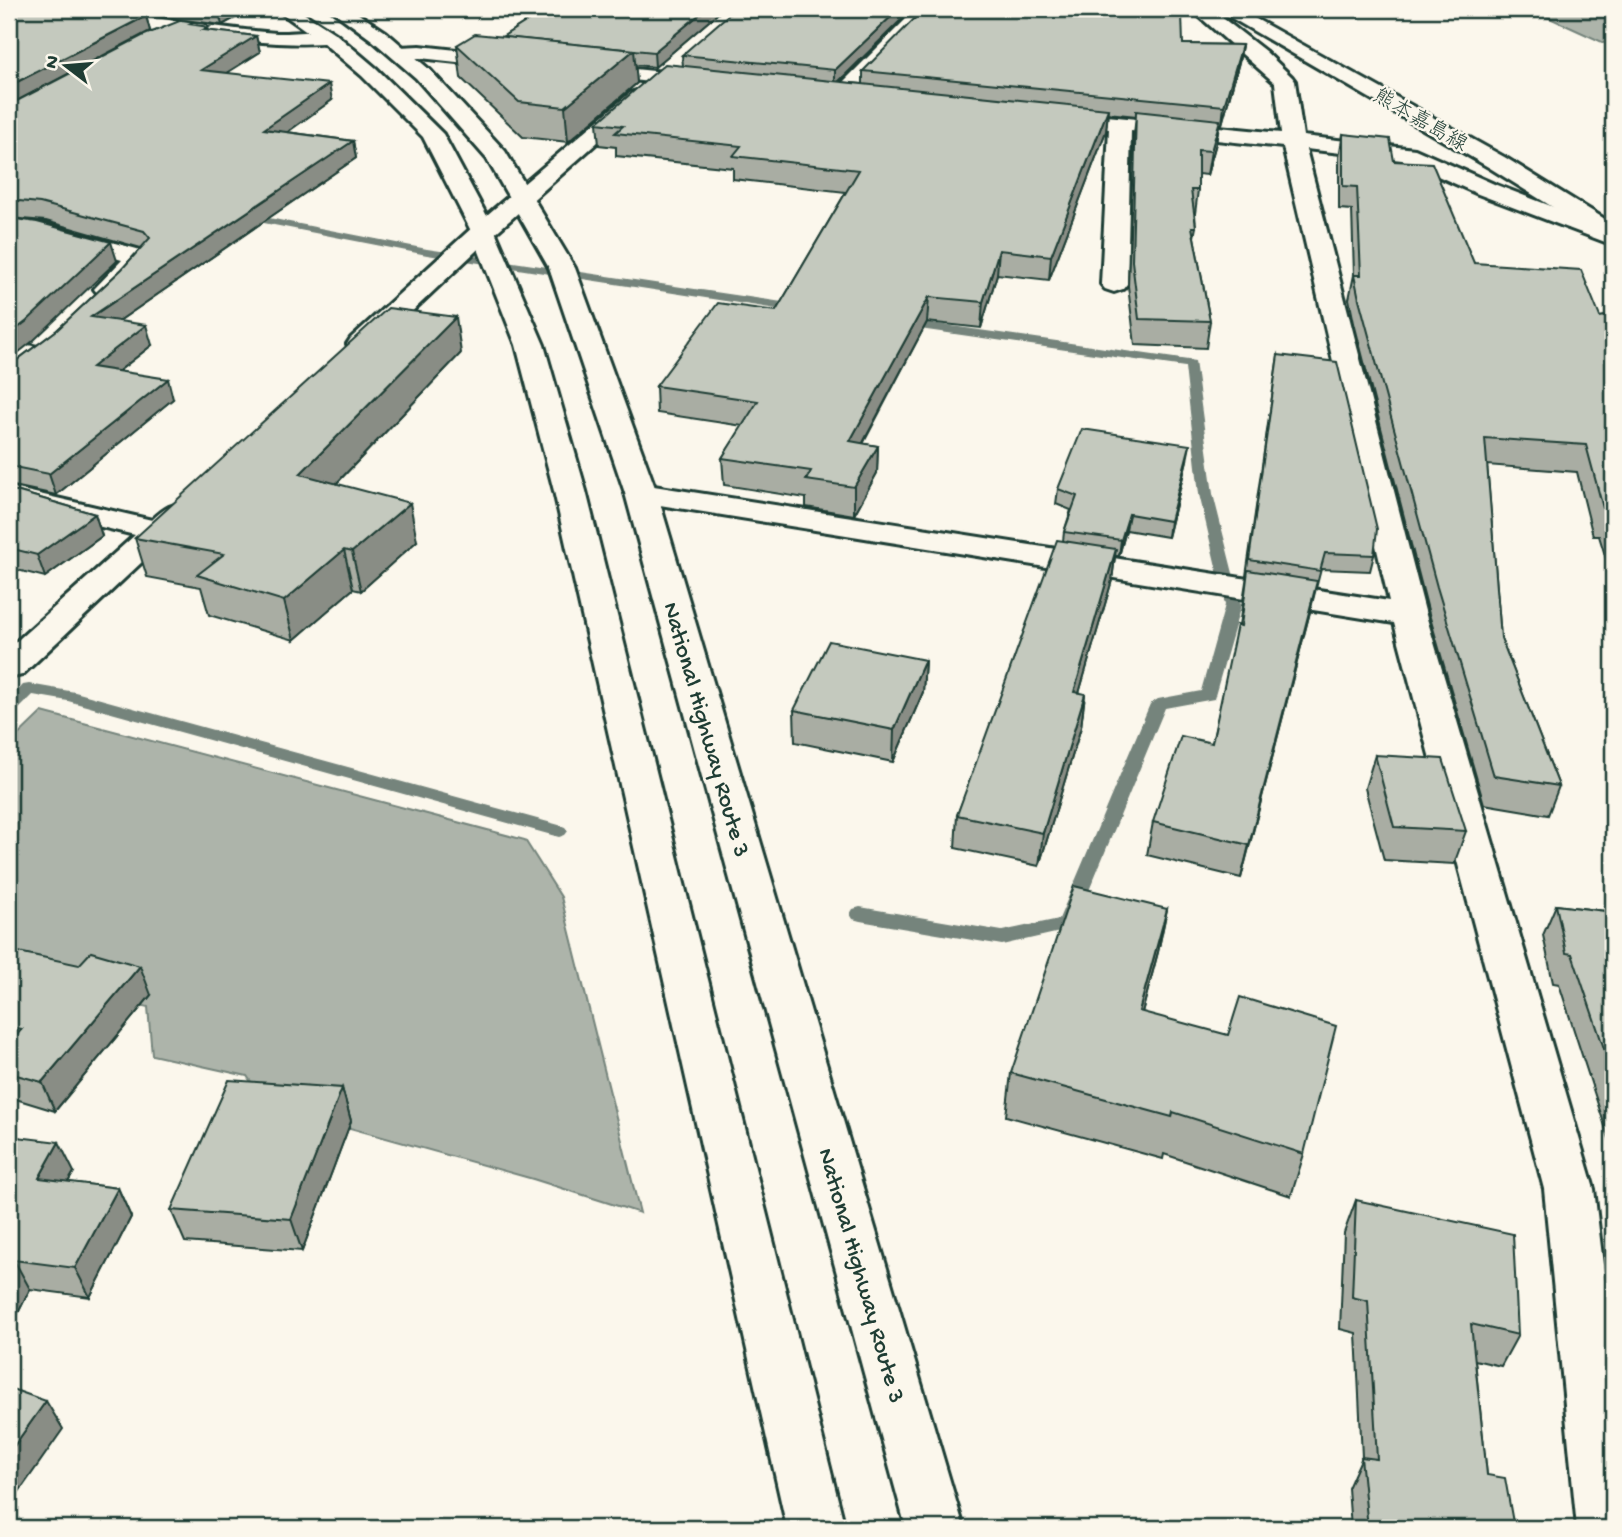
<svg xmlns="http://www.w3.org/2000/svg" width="1622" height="1537" viewBox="0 0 1622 1537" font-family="'Gochi Hand','Klee One',sans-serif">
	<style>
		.water { fill: #adb4aa; stroke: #74847b; stroke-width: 2 }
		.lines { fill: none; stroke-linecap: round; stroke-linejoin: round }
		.stream { fill: #74847b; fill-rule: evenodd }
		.minor-casing { stroke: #1f3d34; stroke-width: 6 }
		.major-casing { stroke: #1f3d34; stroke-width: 6 }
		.highway-casing { stroke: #1f3d34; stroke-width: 6 }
		.minor { fill: #fbf7ec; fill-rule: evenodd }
		.major { fill: #fbf7ec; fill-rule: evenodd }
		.highway { fill: #fbf7ec; fill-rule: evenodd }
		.wall { fill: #a9ada3; stroke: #1f3d34; stroke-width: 2 }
		.shaded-wall { fill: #898d85; stroke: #1f3d34; stroke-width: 2 }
		.building { fill: #c4c9be; stroke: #1f3d34; stroke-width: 2 }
		.labels { text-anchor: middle; stroke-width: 5; stroke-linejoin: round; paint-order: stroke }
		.far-street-label { font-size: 21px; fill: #1f3d34; stroke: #fbf7ec }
		.street-label { font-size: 24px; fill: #1f3d34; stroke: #fbf7ec }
	</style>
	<rect width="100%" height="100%" fill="#fbf7ec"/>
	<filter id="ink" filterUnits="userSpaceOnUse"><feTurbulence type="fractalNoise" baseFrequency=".0143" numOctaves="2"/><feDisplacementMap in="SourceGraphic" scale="14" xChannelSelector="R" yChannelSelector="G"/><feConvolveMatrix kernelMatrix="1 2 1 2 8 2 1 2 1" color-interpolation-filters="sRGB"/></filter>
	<g filter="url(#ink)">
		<!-- water -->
		<g class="water">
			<polygon points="1530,9 1613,9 1613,47"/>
			<polygon points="42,712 525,840 561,897 640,1213 533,1179 267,1105 247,1076 152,1055 148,1007 9,971 9,744"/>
		</g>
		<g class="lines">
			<!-- stream -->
			<g class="stream">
				<polygon points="243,213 427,249 802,305 808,309 802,313 427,255 239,218 239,214"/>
				<polygon points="903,319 1195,361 1213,494 1241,605 1214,699 1165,708 1073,929 1002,945 860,921 853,919 850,914 853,909 860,907 1002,931 1059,919 1150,704 1158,699 1201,691 1225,605 1199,494 1185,367 899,326 899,320"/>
				<polygon points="29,684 75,692 559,825 565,827 568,831 565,835 559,837 68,701 33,695 15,713 9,714 9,700 23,685"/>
			</g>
			<!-- minor casing -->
			<g class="minor-casing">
				<g id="minor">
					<path d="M22 9C107 5 192 27 277 33 291 34 330 27 339 38 323 58 70 19 31 15Z"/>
					<polygon points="916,9 935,9 847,100 833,100 830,96 833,92"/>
					<polygon points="1191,9 1211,9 1265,51 1292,77 1295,81 1303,136 1415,149 1494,184 1613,230 1613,245 1478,194 1402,160 1306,149 1426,615 1594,1189 1613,1348 1613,1528 1577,1528 1544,1189 1394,623 641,502 630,500 625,493 630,486 641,484 1389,601 1283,147 1131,131 1127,284 1123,289 1114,292 1105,289 1101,284 1109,129 1056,123 1048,122 1045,117 1048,112 1056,111 1281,133 1275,83"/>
					<polygon points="420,46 512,56 519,58 522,62 519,66 512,68 420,58 399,59 389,53 399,47"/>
					<polygon points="586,64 703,76 710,78 713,82 710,86 703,88 579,74 576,70 579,66"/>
					<polygon points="637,91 644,93 647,97 644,101 492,236 371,350 361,352 351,350 347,344 351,338 474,226 630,93"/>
					<path d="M9 220 45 224 148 252 152 257C140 274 119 300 98 294L94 289 122 260 43 238 9 234Z"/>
					<polygon points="9,341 47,349 51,355 47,361 37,363 9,357"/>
					<path d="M9 487 152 520C165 508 172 502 189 506L194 513 22 675 9 678V648L135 535 9 505Z"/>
				</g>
			</g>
			<!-- major casing -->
			<g class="major-casing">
				<polygon id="major" points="1216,9 1238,9 1506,158 1613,224 1613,241 1604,239 1490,168"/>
			</g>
			<!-- highway casing -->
			<g class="highway-casing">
				<g id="highway">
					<polygon points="276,9 297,9 336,34 376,68 443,134 495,231 544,345 586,491 845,1528 787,1528 554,491 516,345 471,231 423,137 362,76 322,42"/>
					<polygon points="330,9 351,9 386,32 430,70 505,151 575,268 657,493 964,1528 906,1528 625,493 549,268 487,159 416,78 372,40"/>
				</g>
			</g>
			<!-- minor -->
			<use href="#minor" class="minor"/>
			<!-- major -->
			<use href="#major" class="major"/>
			<!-- highway -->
			<use href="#highway" class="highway"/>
		</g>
		<!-- wall -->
		<g class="wall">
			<polygon points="9,9 146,16 150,31 51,83 195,25 210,31 256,36 260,52 227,73 332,100 287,132 353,141 356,158 119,321 152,345 119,371 173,399 56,495 9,485 9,363 17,360 57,330 122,269 141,248 46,221 9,218"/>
			<polygon points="85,9 252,9 222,25 118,11"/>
			<polygon points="546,9 723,9 655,67 635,65 637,83 568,142 523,137 461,78 457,45 502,37"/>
			<polygon points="904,17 838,82 863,84 863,71 1183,44 1242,45 1239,62 1222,124 1219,124 1216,143 1207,175 1198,174 1198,190 1195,214 1196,227 1194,237 1210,321 1206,348 1135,345 1128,286 1134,134 1136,116 1108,113 1106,131 1049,280 997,274 981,328 927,322 863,444 878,446 877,473 854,515 806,507 806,498 724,485 722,458 743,426 657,413 656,386 776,311 846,192 733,179 733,168 616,156 616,147 599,145 597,123 683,66 682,55"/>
			<polygon points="1343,134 1394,161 1474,263 1600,317 1613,315 1613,581 1599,536 1593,536 1577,472 1487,465 1501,638 1559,786 1548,815 1484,804 1429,614 1354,323 1349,299 1354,275 1352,210 1339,209 1339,156"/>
			<polygon points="461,353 336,484 417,541 361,591 353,589 294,640 209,615 201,587 147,577 135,538"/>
			<polygon points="1278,355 1374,555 1370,571 1321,569 1241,878 1147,855 1153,822 1212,743 1239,625 1247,576 1246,576"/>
			<polygon points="1187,460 1168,537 1126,530 1119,556 1115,556 1112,580 1079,693 1085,694 1081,727 1039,866 955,848 957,815 1063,541 1064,532 1071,510 1056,504 1058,489"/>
			<polygon points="9,489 95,514 102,536 45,577 9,568"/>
			<polygon points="925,660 923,692 893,762 795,742 794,710"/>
			<polygon points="1375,755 1466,831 1454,864 1384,860 1365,788"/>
			<polygon points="1556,905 1613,912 1613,1151 1559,984 1553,983 1543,935"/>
			<polygon points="1167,909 1158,952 1142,1012 1304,1154 1291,1196 1164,1154 1163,1159 1006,1116 1011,1073"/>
			<polygon points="9,950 151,995 55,1111 9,1097"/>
			<polygon points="342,1088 351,1121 302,1251 185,1242 171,1210"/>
			<polygon points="9,1136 74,1172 68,1182 118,1188 131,1217 90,1297 30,1289 9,1331"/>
			<polygon points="1356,1200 1518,1335 1501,1366 1475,1360 1487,1475 1514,1528 1351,1528 1348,1488 1362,1457 1356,1333 1340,1329 1344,1233"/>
		</g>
		<!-- shaded-wall -->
		<g class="shaded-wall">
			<polygon points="218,9 252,9 222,25"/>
			<polygon points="706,9 723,9 655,67 654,52"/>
			<polygon points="899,9 904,9 904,17 835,85 835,70"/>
			<polygon points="146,16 150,31 9,105 9,86"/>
			<polygon points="256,36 260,52 205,86 201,70"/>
			<polygon points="1242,45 1239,62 1222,124 1224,106"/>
			<polygon points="634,50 637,83 568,142 565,107"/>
			<polygon points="329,84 332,100 268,146 264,129"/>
			<polygon points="1108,109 1106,131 1049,280 1051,256"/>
			<polygon points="1220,120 1216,143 1207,175 1211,151"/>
			<polygon points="353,141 356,158 97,336 91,317"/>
			<polygon points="111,242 117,261 33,341 9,360 9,335"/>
			<polygon points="999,250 997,274 981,328 983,302"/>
			<polygon points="929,297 927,322 849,469 850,441"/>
			<polygon points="456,317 461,353 309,512 300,474"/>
			<polygon points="146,325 152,345 98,387 92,367"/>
			<polygon points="168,379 173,399 56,495 49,474"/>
			<polygon points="1190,445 1187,460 1168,537 1170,521"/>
			<polygon points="878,446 877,473 854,515 854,487"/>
			<polygon points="410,503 417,541 361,591 352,552"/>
			<polygon points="95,514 102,536 45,577 37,555"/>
			<polygon points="1129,514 1126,530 1119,556 1121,540"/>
			<polygon points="1116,549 1112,580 1070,724 1074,692"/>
			<polygon points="344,550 353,589 294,640 284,601"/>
			<polygon points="1317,581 1310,612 1241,878 1249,845"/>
			<polygon points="925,660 923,692 893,762 894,730"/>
			<polygon points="1085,694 1081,727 1039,866 1043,833"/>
			<polygon points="1167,909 1158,952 1131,1054 1139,1011"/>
			<polygon points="140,966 151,995 55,1111 42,1082"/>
			<polygon points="342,1088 351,1121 302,1251 291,1219"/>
			<polygon points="59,1142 74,1172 53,1207 39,1178"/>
			<polygon points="118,1188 131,1217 90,1297 75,1268"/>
			<polygon points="14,1260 30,1289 9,1331 9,1270"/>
			<polygon points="46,1401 63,1429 9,1506 9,1453"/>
		</g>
		<!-- building -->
		<g class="building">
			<polygon points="9,9 84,9 146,16 9,86"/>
			<polygon points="546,9 706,9 654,52 502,37"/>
			<polygon points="735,9 899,9 835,70 682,55"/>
			<polygon points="924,9 1072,9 1182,14 1183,44 1242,45 1224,106 863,71"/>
			<polygon points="182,20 194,22 189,24 209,27 203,30 256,36 201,70 329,84 264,129 353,141 91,317 146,325 92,367 168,379 49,474 9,466 9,363 17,360 57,330 122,269 150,238 144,231 40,203 9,200 9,105 142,36"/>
			<polygon points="475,34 634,50 565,107 519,102 457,45"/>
			<polygon points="665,64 1108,109 1051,256 999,250 983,302 929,297 850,441 878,446 854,487 806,480 811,471 722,458 758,401 656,386 718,303 776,311 859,170 733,156 741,146 615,133 623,126 597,123"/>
			<polygon points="1136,111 1220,120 1211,151 1198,150 1198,190 1191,190 1196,227 1192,227 1210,321 1139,319 1132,261"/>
			<polygon points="1343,134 1390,139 1394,161 1432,163 1474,263 1581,270 1600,317 1613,315 1613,522 1609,509 1603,508 1586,445 1485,438 1501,638 1559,786 1494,776 1437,587 1359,299 1354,275 1361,275 1357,187 1343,186"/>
			<polygon points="9,218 37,222 111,242 27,321 9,335"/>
			<polygon points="388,308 456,317 300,474 410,503 352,552 344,550 284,601 197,575 224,554 135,538"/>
			<polygon points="1278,355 1337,362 1377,529 1374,555 1325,553 1320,571 1249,560"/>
			<polygon points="1082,429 1190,445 1170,521 1129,514 1121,540 1064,532 1077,496 1058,489"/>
			<polygon points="9,489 95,514 37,555 9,548"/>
			<polygon points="1057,540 1116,549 1074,692 1085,694 1043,833 957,815"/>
			<polygon points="1248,570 1317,581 1249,845 1153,822 1181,736 1212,743 1237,625 1241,626"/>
			<polygon points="829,641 925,660 894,730 794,710"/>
			<polygon points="1375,755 1443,759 1466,831 1394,827"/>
			<polygon points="1074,886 1167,909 1139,1011 1228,1035 1240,997 1336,1026 1304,1154 1173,1112 1172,1117 1011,1073"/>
			<polygon points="1556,905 1613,912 1613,1075 1572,954 1566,953"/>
			<polygon points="9,950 79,965 91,952 140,966 42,1082 9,1073 9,1044 22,1029 9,1027"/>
			<polygon points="229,1080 342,1088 291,1219 171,1210"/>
			<polygon points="9,1136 59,1142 39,1178 118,1188 75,1268 14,1260 9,1270"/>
			<polygon points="1356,1200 1513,1234 1518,1335 1471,1324 1487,1475 1505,1478 1514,1528 1368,1528 1361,1457 1377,1459 1368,1301 1352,1297"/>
			<polygon points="9,1388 46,1401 9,1453"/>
		</g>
	</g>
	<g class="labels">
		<!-- far-street labels -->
		<g class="far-street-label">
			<text transform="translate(1421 119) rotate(30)" y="7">熊本嘉島線</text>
		</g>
		<!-- street labels -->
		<g class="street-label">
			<text transform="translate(708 729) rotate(74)" y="8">National Highway Route 3</text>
			<text transform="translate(863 1275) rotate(74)" y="8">National Highway Route 3</text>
		</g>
	</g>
	<!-- margin -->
	<rect width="1622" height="1537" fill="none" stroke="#fbf7ec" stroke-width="35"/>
	<rect x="18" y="18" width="1587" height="1502" fill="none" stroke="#1f3d34" stroke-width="2.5" filter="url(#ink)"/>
	<!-- north arrow -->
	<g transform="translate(66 66) rotate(286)" stroke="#fbf7ec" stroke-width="5" paint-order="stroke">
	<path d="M0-5L12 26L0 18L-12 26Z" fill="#1f3d34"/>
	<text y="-10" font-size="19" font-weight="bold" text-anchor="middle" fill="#1f3d34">N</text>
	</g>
</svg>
